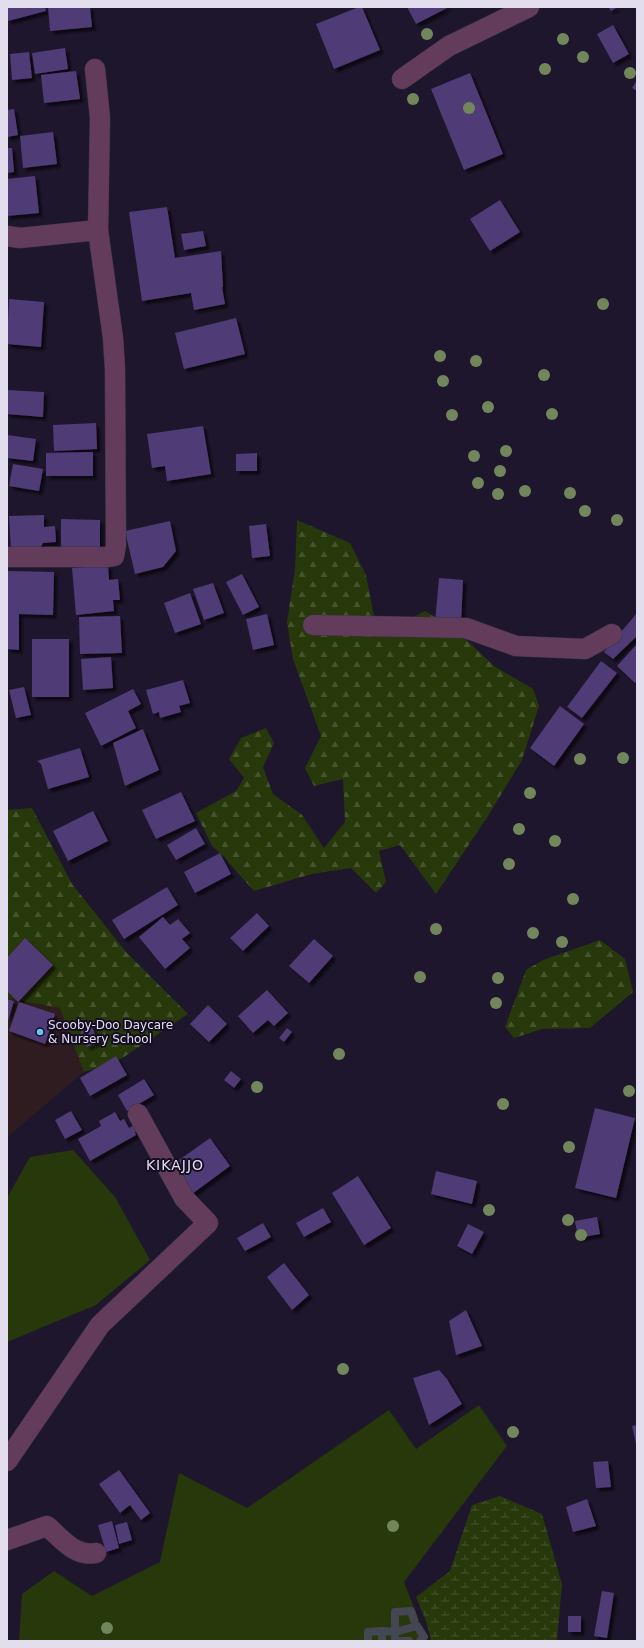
<svg xmlns="http://www.w3.org/2000/svg" width="644" height="1648" viewBox="0 0 644 1648" font-family="'DejaVu Sans',sans-serif">
	<style>
		.education { fill: #2f1c21 }
		.green { fill: #27380a }
		.forest { fill: url(#forest-firs) }
		.wetland { fill: url(#wetland-marsh) }
		.lines { fill: none; stroke-linecap: round; stroke-linejoin: round }
		.stream { stroke: #444654; stroke-width: 8 }
		.building { fill: #503a76; filter: url(#shadow) }
		.street-casing { stroke: #393248; stroke-width: 21 }
		.street { stroke: #643c5b; stroke-width: 20 }
		.tree { fill: #72865c }
		.poi-dot { fill: #6cc3f2; stroke: #150d23; stroke-width: 1.5 }
		.labels { text-anchor: middle; stroke-width: 4; stroke-linejoin: round; paint-order: stroke }
		.poi-label { font-size: 12px; fill: #e2deee; stroke: #150d23; text-anchor: start }
		.quarter-label { font-size: 14px; letter-spacing: 1px; fill: #e2deee; stroke: #150d23 }
	</style>
	<defs>
		<pattern id="forest-firs" width="22" height="20" patternUnits="userSpaceOnUse"><rect width="22" height="20" fill="#27380a"/><path d="M5 1l3.5 6h-7zM16 11l3.5 6h-7z" fill="#46542e"/></pattern>
		<pattern id="wetland-marsh" width="20" height="14" patternUnits="userSpaceOnUse"><rect width="20" height="14" fill="#27380a"/><path d="M1 5h8M5 5V1M11 12h8M15 12V8" fill="none" stroke="#46542e"/></pattern>
		<filter id="shadow"><feDropShadow dx="3.5" dy="3.5" stdDeviation="1" flood-color="#0009"/></filter>
	</defs>
	<rect width="100%" height="100%" fill="#1e162d"/>
	<!-- education -->
	<polygon class="education" points="7,982 62,992 84,1072 7,1137"/>
	<!-- green -->
	<g class="green">
		<polygon points="73,1150 115,1197 150,1260 96,1305 7,1342 7,1198 30,1157"/>
		<polygon points="479,1405 507,1446 404,1582 427,1641 19,1641 22,1594 54,1571 92,1596 160,1562 179,1473 247,1508 389,1410 416,1449"/>
	</g>
	<!-- forest -->
	<g class="forest">
		<polygon points="297,520 350,543 366,575 374,617 408,620 425,611 456,630 494,666 533,689 539,706 522,760 488,816 436,894 400,845 379,851 386,882 376,893 351,868 312,874 254,891 220,853 212,846 196,813 236,791 244,778 229,759 241,738 266,728 274,743 263,767 273,794 302,815 324,848 345,822 343,779 314,786 305,768 321,736 293,659 287,622 295,569"/>
		<polygon points="32,808 72,884 126,952 188,1014 118,1061 84,1072 60,1008 7,998 7,810"/>
		<polygon points="600,940 625,959 633,992 590,1028 542,1029 514,1038 505,1027 526,970 543,960"/>
	</g>
	<!-- wetland -->
	<polygon class="wetland" points="500,1496 542,1514 562,1584 557,1641 431,1641 427,1624 416,1597 450,1571 472,1505"/>
	<g class="lines">
		<!-- stream -->
		<g class="stream">
			<polyline points="368,1641 368,1632 382,1631"/>
			<polyline points="382,1641 382,1631 395,1632 417,1626 424,1637 420,1641"/>
			<polyline points="395,1641 395,1612 411,1611 414,1620"/>
			<polyline points="395,1641 409,1641"/>
		</g>
	</g>
	<!-- building -->
	<g class="building">
		<polygon points="7,7 45,7 46,11 8,21"/>
		<polygon points="48,7 90,7 92,27 50,31"/>
		<polygon points="359,7 362,7 380,50 334,69 316,24"/>
		<polygon points="407,7 449,7 416,24"/>
		<polygon points="608,7 618,7 611,11"/>
		<polygon points="613,25 629,54 613,63 597,34"/>
		<polygon points="65,48 68,69 35,74 32,53"/>
		<polygon points="29,52 32,78 12,80 10,54"/>
		<polygon points="76,71 80,99 44,103 41,75"/>
		<polygon points="470,73 503,154 464,170 431,89"/>
		<polygon points="637,80 637,91 632,88"/>
		<polygon points="14,109 18,135 7,137 7,110"/>
		<polygon points="53,132 57,164 23,168 20,136"/>
		<polygon points="7,148 12,148 14,172 7,173"/>
		<polygon points="35,176 39,213 7,216 7,179"/>
		<polygon points="500,200 520,232 490,251 470,219"/>
		<polygon points="167,207 175,258 221,251 223,287 222,287 225,304 194,310 191,293 142,301 129,212"/>
		<polygon points="203,231 206,246 184,250 181,234"/>
		<polygon points="9,299 44,302 41,347 7,344"/>
		<polygon points="236,318 245,354 184,369 175,333"/>
		<polygon points="7,390 44,392 43,417 7,414"/>
		<polygon points="96,423 97,449 54,451 53,425"/>
		<polygon points="203,426 211,474 167,481 165,466 152,468 147,434"/>
		<polygon points="7,435 36,439 33,461 7,458"/>
		<polygon points="93,452 93,476 46,476 46,453"/>
		<polygon points="257,453 257,471 236,471 236,454"/>
		<polygon points="13,464 43,469 39,491 9,486"/>
		<polygon points="44,515 44,527 55,526 56,542 43,543 40,549 11,550 9,516"/>
		<polygon points="61,519 100,520 100,549 61,547"/>
		<polygon points="170,521 176,551 163,567 135,574 125,531"/>
		<polygon points="266,524 270,556 252,558 249,526"/>
		<polygon points="108,565 109,580 118,579 120,600 113,600 114,611 76,615 72,568"/>
		<polygon points="7,571 54,572 53,615 19,614 19,650 7,649"/>
		<polygon points="242,574 259,607 243,615 226,582"/>
		<polygon points="439,578 463,580 461,625 435,623"/>
		<polygon points="213,583 224,613 204,620 193,589"/>
		<polygon points="190,593 201,624 175,633 164,603"/>
		<polygon points="637,613 637,636 613,659 604,652"/>
		<polygon points="267,614 274,645 253,650 246,619"/>
		<polygon points="120,616 122,653 80,654 79,617"/>
		<rect x="32" y="639" width="37" height="58"/>
		<polygon points="637,644 637,681 635,683 617,666"/>
		<polygon points="111,657 113,688 83,690 81,659"/>
		<polygon points="601,661 617,673 582,718 567,707"/>
		<polygon points="183,680 190,703 179,706 181,712 160,718 159,712 153,714 146,690"/>
		<polygon points="24,687 31,715 16,718 9,690"/>
		<polygon points="133,689 141,704 128,711 136,728 101,746 85,713"/>
		<polygon points="560,706 584,724 554,766 530,748"/>
		<polygon points="143,729 159,770 125,786 113,743"/>
		<polygon points="80,748 89,777 48,789 41,764 37,761"/>
		<polygon points="181,792 195,821 156,839 142,810"/>
		<polygon points="93,811 108,841 68,861 53,831"/>
		<polygon points="196,828 205,844 176,860 167,845"/>
		<polygon points="220,853 231,874 195,893 184,872"/>
		<polygon points="167,887 178,905 124,939 112,920"/>
		<polygon points="257,913 269,926 243,951 230,938"/>
		<polygon points="163,917 170,925 178,919 190,933 182,939 190,948 165,969 139,937"/>
		<polygon points="25,938 53,965 18,1002 7,991 7,958"/>
		<polygon points="314,939 333,956 309,983 289,966"/>
		<polygon points="267,990 288,1013 274,1026 268,1020 253,1033 238,1016"/>
		<polygon points="7,999 14,1001 7,1024"/>
		<polygon points="19,1002 55,1014 45,1044 9,1031"/>
		<polygon points="208,1005 227,1024 209,1042 190,1024"/>
		<polygon points="91,1024 98,1042 87,1047 80,1028"/>
		<polygon points="287,1028 292,1032 284,1042 279,1038"/>
		<polygon points="116,1056 127,1075 90,1096 80,1078"/>
		<polygon points="231,1071 241,1079 234,1088 224,1080"/>
		<polygon points="144,1079 154,1095 127,1111 118,1095"/>
		<polygon points="595,1108 635,1118 616,1198 575,1188"/>
		<polygon points="71,1111 82,1130 65,1139 55,1120"/>
		<polygon points="115,1112 120,1121 124,1119 129,1128 136,1124 139,1129 135,1132 136,1135 90,1161 78,1139 101,1126 99,1121"/>
		<polygon points="210,1138 230,1166 192,1194 172,1165"/>
		<polygon points="436,1171 477,1181 472,1204 431,1194"/>
		<polygon points="358,1176 391,1228 364,1245 332,1193"/>
		<polygon points="323,1208 331,1222 304,1237 296,1223"/>
		<polygon points="597,1217 600,1234 578,1238 575,1221"/>
		<polygon points="263,1223 271,1237 245,1251 237,1238"/>
		<polygon points="468,1224 484,1232 472,1254 457,1246"/>
		<polygon points="284,1263 309,1295 292,1310 267,1277"/>
		<polygon points="466,1310 482,1346 456,1355 449,1321"/>
		<polygon points="439,1370 447,1379 462,1404 429,1425 413,1378"/>
		<polygon points="637,1425 637,1444 636,1444 632,1426"/>
		<polygon points="608,1461 611,1487 596,1488 593,1462"/>
		<polygon points="119,1470 150,1513 141,1520 130,1505 120,1513 99,1484"/>
		<polygon points="587,1499 596,1526 573,1532 566,1507"/>
		<polygon points="112,1521 119,1548 106,1552 98,1525"/>
		<polygon points="127,1522 132,1540 119,1544 115,1525"/>
		<polygon points="602,1591 614,1593 607,1638 594,1636"/>
		<rect x="568" y="1616" width="13" height="16"/>
	</g>
	<g class="lines">
		<!-- street casing -->
		<g class="street-casing">
			<g id="street">
				<polyline points="402,79 449,46 529,7"/>
				<polyline points="7,236 20,238 98,230"/>
				<polyline points="7,557 107,557 114,556 116,545 115,369 113,338 98,230 100,118 95,69"/>
				<polyline points="313,625 466,628 516,646 585,649 612,634"/>
				<polyline points="7,1461 100,1325 208,1223 184,1198 138,1114"/>
				<path d="M7 1540 47 1526C62 1539 75 1557 96 1553"/>
			</g>
		</g>
		<!-- street -->
		<use href="#street" class="street"/>
	</g>
	<!-- trees -->
	<g class="tree">
		<circle cx="427" cy="34" r="6"/>
		<circle cx="563" cy="39" r="6"/>
		<circle cx="583" cy="57" r="6"/>
		<circle cx="545" cy="69" r="6"/>
		<circle cx="630" cy="73" r="6"/>
		<circle cx="413" cy="99" r="6"/>
		<circle cx="469" cy="108" r="6"/>
		<circle cx="603" cy="304" r="6"/>
		<circle cx="440" cy="356" r="6"/>
		<circle cx="476" cy="361" r="6"/>
		<circle cx="544" cy="375" r="6"/>
		<circle cx="443" cy="381" r="6"/>
		<circle cx="488" cy="407" r="6"/>
		<circle cx="552" cy="414" r="6"/>
		<circle cx="452" cy="415" r="6"/>
		<circle cx="506" cy="451" r="6"/>
		<circle cx="474" cy="456" r="6"/>
		<circle cx="500" cy="471" r="6"/>
		<circle cx="478" cy="483" r="6"/>
		<circle cx="525" cy="491" r="6"/>
		<circle cx="570" cy="493" r="6"/>
		<circle cx="498" cy="494" r="6"/>
		<circle cx="585" cy="511" r="6"/>
		<circle cx="617" cy="520" r="6"/>
		<circle cx="623" cy="758" r="6"/>
		<circle cx="580" cy="759" r="6"/>
		<circle cx="530" cy="793" r="6"/>
		<circle cx="519" cy="829" r="6"/>
		<circle cx="555" cy="841" r="6"/>
		<circle cx="509" cy="864" r="6"/>
		<circle cx="573" cy="899" r="6"/>
		<circle cx="436" cy="929" r="6"/>
		<circle cx="533" cy="933" r="6"/>
		<circle cx="562" cy="942" r="6"/>
		<circle cx="420" cy="977" r="6"/>
		<circle cx="498" cy="978" r="6"/>
		<circle cx="496" cy="1003" r="6"/>
		<circle cx="339" cy="1054" r="6"/>
		<circle cx="257" cy="1087" r="6"/>
		<circle cx="629" cy="1091" r="6"/>
		<circle cx="503" cy="1104" r="6"/>
		<circle cx="569" cy="1147" r="6"/>
		<circle cx="489" cy="1210" r="6"/>
		<circle cx="568" cy="1220" r="6"/>
		<circle cx="581" cy="1235" r="6"/>
		<circle cx="343" cy="1369" r="6"/>
		<circle cx="513" cy="1432" r="6"/>
		<circle cx="393" cy="1526" r="6"/>
		<circle cx="107" cy="1628" r="6"/>
	</g>
	<!-- markers -->
	<circle class="poi-dot" cx="40" cy="1032" r="4"/>
	<g class="labels">
		<!-- poi labels -->
		<g class="poi-label">
			<text x="48" y="1029">Scooby-Doo Daycare<tspan x="48" dy="14">&amp; Nursery School</tspan></text>
		</g>
		<!-- quarter labels -->
		<g class="quarter-label">
			<text x="175" y="1170">KIKAJJO</text>
		</g>
	</g>
	<!-- border -->
	<rect width="644" height="1648" fill="none" stroke="#e2deee" stroke-width="16"/>
</svg>
